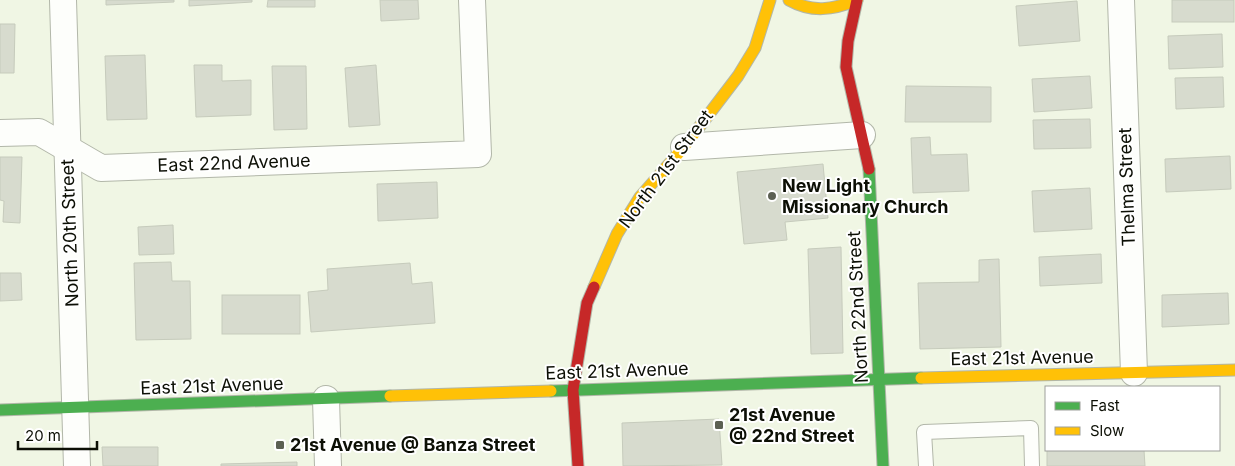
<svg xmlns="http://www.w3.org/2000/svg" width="1235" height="466" viewBox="0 0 1235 466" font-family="Inter,sans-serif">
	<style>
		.building { fill: #d7dbce; stroke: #c6cbbc }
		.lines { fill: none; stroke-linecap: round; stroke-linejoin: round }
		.lane-casing { stroke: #b2b7a9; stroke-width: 16 }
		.street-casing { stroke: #b2b7a9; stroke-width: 28 }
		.fast-casing { stroke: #b2b7a9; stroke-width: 13 }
		.slow-casing { stroke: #b2b7a9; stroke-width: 13 }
		.jam-casing { stroke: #b2b7a9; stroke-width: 13 }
		.lane { stroke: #fdfefb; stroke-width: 14 }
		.street { stroke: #fdfefb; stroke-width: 26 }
		.fast { stroke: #4caf50; stroke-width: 11 }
		.slow { stroke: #ffc107; stroke-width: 11 }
		.jam { stroke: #c62828; stroke-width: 11 }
		.poi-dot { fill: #5c6053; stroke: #fff; stroke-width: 2 }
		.labels { text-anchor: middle; stroke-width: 4; stroke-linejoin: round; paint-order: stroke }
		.street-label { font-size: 18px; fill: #0c0f05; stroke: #fff }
		.poi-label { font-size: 18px; font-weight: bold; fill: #0c0f05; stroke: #fff; text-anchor: start }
	</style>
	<rect width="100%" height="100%" fill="#f0f6e4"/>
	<!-- building -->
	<g class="building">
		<polygon points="106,0 174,0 174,2 106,5"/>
		<polygon points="189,0 252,0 252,2 189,6"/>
		<polygon points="268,0 315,0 315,7 267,7"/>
		<polygon points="380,0 418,0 419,19 381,21"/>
		<rect x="1172" y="0" width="62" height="22"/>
		<polygon points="1077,1 1080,41 1019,46 1016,6"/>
		<polygon points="0,24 15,24 14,73 0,73"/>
		<polygon points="1222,34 1223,67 1169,69 1168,36"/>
		<polygon points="145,55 147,119 107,120 105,56"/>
		<polygon points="194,65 222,65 222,81 251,80 251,115 196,117"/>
		<polygon points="376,65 380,125 349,127 345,68"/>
		<polygon points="272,66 306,66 307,129 274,130"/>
		<polygon points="1090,76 1092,108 1034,112 1032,79"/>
		<polygon points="1223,77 1224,107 1176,109 1175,78"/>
		<polygon points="906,86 991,87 991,122 905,122"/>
		<polygon points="1090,119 1091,148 1034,149 1033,120"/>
		<polygon points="930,137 931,155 967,154 969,191 913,193 911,138"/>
		<polygon points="1230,156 1231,189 1166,192 1165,159"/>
		<polygon points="0,157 22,157 20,223 3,222 4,201 0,200"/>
		<polygon points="823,164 828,218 785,222 787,240 744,244 737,172"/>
		<polygon points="437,182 438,218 378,221 377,184"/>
		<polygon points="1090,188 1092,229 1034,232 1032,191"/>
		<polygon points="173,225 174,254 139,255 138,227"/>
		<polygon points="841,247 843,353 811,354 808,249"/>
		<polygon points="1101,254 1102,283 1040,286 1039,257"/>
		<polygon points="999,259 1001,347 920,349 918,283 979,282 979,260"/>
		<polygon points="171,262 172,281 190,281 191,339 136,340 134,263"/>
		<polygon points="410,263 412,284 432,282 435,323 311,332 308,292 328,290 327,269"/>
		<polygon points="0,273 21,273 22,300 0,301"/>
		<polygon points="1228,293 1229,324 1162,327 1162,295"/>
		<rect x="222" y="295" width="78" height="39"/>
		<polygon points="719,419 722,465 623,466 622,423"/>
		<polygon points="102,447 158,447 158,466 103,466"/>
		<polygon points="1047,450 1144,450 1145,466 1047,466"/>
		<polygon points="297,462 297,466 221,466 221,464"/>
	</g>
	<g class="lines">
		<!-- lane casing -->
		<g class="lane-casing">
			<polyline id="lane" points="926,466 924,432 1031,428 1032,466"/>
		</g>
		<!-- street casing -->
		<g class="street-casing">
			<g id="street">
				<polyline points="63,0 77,466"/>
				<polyline points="1121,0 1134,373"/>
				<polyline points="0,133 39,132 101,168 478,154 472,0"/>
				<polyline points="684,147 862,135"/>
				<polyline points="326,399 328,466"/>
			</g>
		</g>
		<!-- fast casing -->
		<g class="fast-casing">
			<g id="fast">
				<polyline points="869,169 883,466"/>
				<polyline points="551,391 921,378"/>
				<polyline points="0,410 390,396"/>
			</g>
		</g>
		<!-- slow casing -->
		<g class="slow-casing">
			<g id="slow">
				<path d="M789 0C812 13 833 10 857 0"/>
				<polyline points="594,287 617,234 640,197 684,147 738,76 755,48 770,0"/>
				<polyline points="921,378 1235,370"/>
				<polyline points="390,396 551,391"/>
			</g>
		</g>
		<!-- jam casing -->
		<g class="jam-casing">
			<g id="jam">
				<polyline points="857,0 848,41 846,67 869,169"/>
				<polyline points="578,466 573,390 587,303 594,287"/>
			</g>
		</g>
		<!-- lane -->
		<use href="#lane" class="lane"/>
		<!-- street -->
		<use href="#street" class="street"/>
		<!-- fast -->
		<use href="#fast" class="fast"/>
		<!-- slow -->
		<use href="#slow" class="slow"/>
		<!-- jam -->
		<use href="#jam" class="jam"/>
	</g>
	<!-- markers -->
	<g class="poi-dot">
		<circle cx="772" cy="196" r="5"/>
		<rect x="714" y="420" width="10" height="10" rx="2.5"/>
		<rect x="275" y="440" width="10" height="10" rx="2.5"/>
	</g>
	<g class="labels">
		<!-- street labels -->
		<g class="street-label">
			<text transform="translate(234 163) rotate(-2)" y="6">East 22nd Avenue</text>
			<text transform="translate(666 169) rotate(-53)" y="6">North 21st Street</text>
			<text transform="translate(1127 187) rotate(-92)" y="6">Thelma Street</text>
			<text transform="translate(70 233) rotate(-92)" y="6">North 20th Street</text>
			<text transform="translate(858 307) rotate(-93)" y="6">North 22nd Street</text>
			<text transform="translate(1022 358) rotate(-1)" y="6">East 21st Avenue</text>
			<text transform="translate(617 371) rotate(-2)" y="6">East 21st Avenue</text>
			<text transform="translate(212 386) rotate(-2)" y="6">East 21st Avenue</text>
		</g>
		<!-- poi labels -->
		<g class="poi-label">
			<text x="782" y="192">New Light<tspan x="782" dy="21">Missionary Church</tspan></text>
			<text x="729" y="421">21st Avenue<tspan x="729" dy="21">@ 22nd Street</tspan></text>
			<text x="290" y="451">21st Avenue @ Banza Street</text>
		</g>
	</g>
	<!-- legend -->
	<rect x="1045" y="386" width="175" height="65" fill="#ffffff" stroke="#9e9f9b"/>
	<rect x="1055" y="402" width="25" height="8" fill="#4caf50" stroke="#9e9f9b"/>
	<text x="1090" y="411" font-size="15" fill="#0c0f05">Fast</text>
	<rect x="1055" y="427" width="25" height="8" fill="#ffc107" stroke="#9e9f9b"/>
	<text x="1090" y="436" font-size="15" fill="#0c0f05">Slow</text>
	<!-- scale -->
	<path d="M18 441v8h79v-8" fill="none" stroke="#0c0f05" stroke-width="2.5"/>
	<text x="25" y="441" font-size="15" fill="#0c0f05" stroke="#ffffff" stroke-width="4" paint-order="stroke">20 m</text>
</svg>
